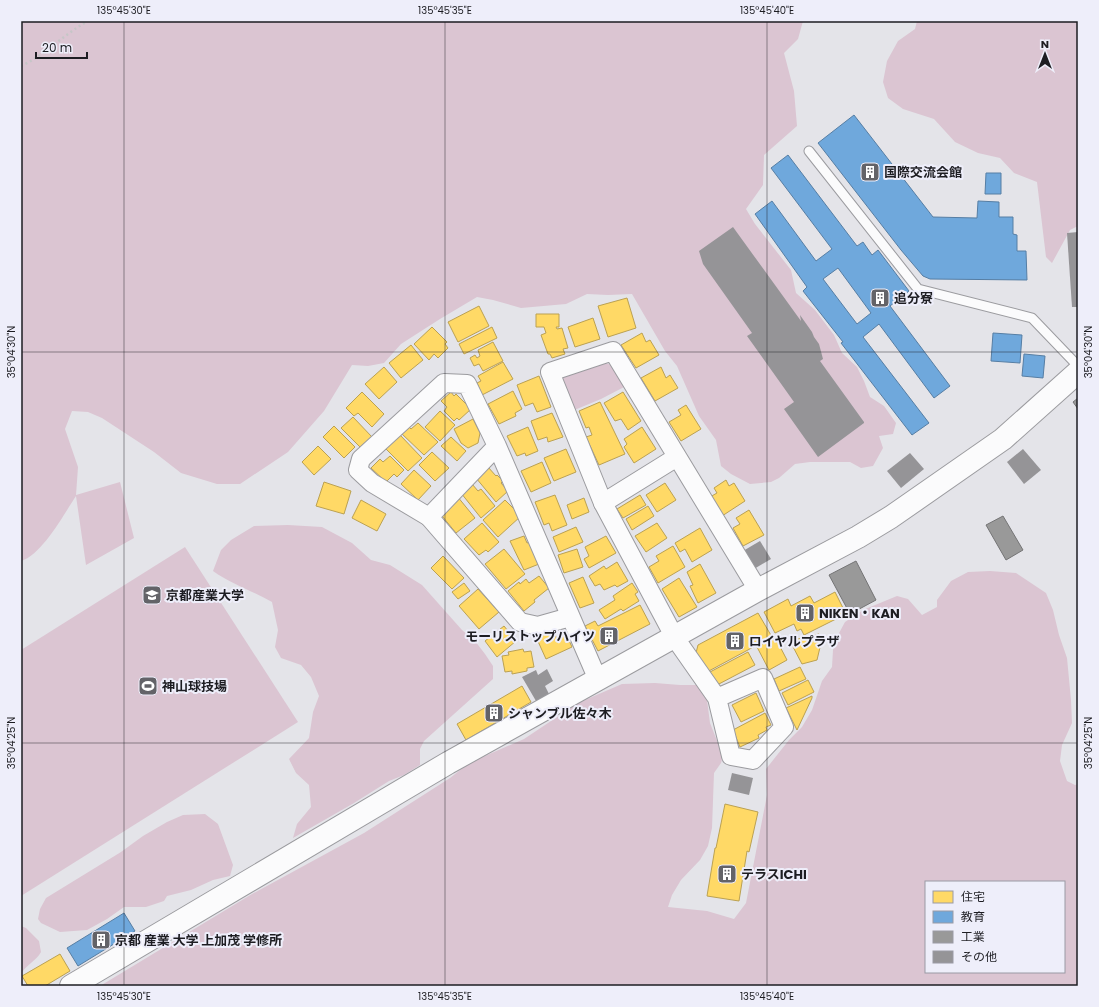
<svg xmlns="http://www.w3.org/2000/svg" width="1099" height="1007" viewBox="0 0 1099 1007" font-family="Poppins,'Noto Sans JP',sans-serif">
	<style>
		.green { fill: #dbc5d2; fill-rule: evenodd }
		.homes { fill: #ffd966; stroke: #bba152 }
		.schools { fill: #6fa8dc; stroke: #567ea4; fill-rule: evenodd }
		.industry { fill: #999; stroke: #747475 }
		.building { fill: #959497 }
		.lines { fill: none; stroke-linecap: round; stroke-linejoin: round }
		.service-casing { stroke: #9b9b9f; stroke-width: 11 }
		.minor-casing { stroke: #9b9b9f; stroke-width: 20 }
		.tertiary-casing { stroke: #9b9b9f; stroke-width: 24 }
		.path { stroke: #c6c6c7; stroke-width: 2.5; stroke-dasharray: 2 3; stroke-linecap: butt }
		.service { stroke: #fbfbfc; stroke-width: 9 }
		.minor { stroke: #fbfbfc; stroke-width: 18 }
		.tertiary { stroke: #fbfbfc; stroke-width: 22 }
		.ticks { fill: none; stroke: #1d1d22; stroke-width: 1; stroke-opacity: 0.45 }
		.labels { text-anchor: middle; stroke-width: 4; stroke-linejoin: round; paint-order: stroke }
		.poi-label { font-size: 13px; font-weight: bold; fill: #1d1d22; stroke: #eeeefa; text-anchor: start }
		.neatline { fill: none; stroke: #1d1d22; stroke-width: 1.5 }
		.ticks-label { font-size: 10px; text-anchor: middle; fill: #1d1d22 }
	</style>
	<rect width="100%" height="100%" fill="#e4e4e9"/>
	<!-- green -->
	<g class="green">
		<path d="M21 21H803L798 39 784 53 794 91 797 126 764 155 763 185 746 209 755 224 791 270 796 293 815 310 834 335 842 353 857 367 864 381 870 397 884 406 896 423 893 434 879 436 883 448 873 466 861 468 850 462H810L795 464 779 478 771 482 750 484 731 474 721 466 716 440 699 416 677 366 665 351 632 294 608 295 587 294 566 304 521 308 493 300 477 297 440 319 401 344 384 363 368 366 352 365 324 411 288 452 240 484H217L181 473 154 452 102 418 88 412 72 411 65 429 78 467 76 495 120 482 134 538 86 565 76 496C64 514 42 555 21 561Z"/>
		<polygon points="917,21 1078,21 1078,226 1070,230 1052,263 1046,257 1037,182 1014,173 1000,158 978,153 955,142 934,119 903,109 888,98 883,82 887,61 898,41 915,29"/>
		<polygon points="603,362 616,367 626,386 601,399 572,411 561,382 565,375"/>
		<path d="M288 525 322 527 352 543 371 560 390 565 422 585 462 630 475 641 485 654 493 666V679L424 741 420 749V765L404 775 389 781 354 803 293 838 297 824 311 807 309 785 296 773 289 759 309 738 313 712 319 696 311 677 301 665 281 658 275 647 278 630 272 602C253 591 231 584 213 571L221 550 231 540 254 526Z"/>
		<polygon points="185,547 298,722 21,896 21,650"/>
		<path d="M990 571 1016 573 1046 593 1053 610 1059 635 1067 658 1071 700 1072 723 1062 745 1060 761 1067 781 1075 785 1078 784V986H100L252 894 364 833 450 778 469 763 524 739 578 703 622 684 655 683 680 685H700L707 700 710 723 723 756 721 763 714 773 712 828 708 846 700 860 681 880 672 895 668 907 707 911 734 919 746 903 767 795 766 769 789 740 802 727 812 710 822 681 832 667 833 650 838 635 845 622 863 610 897 596 908 599 922 615 937 607V600L951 581 968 572ZM926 882H1064V972H926Z"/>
		<polygon points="205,814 218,824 233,865 230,876 213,880 191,890 167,896 164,901 146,907 124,907 107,919 87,930 60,932 41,923 38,919 40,909 46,898 121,852 143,836 167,822 183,815"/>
		<path d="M21 926 26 928 39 941 41 952C36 961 26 965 21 974Z"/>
	</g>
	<!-- homes -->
	<g class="homes">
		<polygon points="627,298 636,328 608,337 598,306"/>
		<polygon points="479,306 489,326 458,342 448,322"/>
		<polygon points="536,314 559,314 559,327 556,327 557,329 562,328 568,348 563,349 565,354 552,358 550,354 548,354 541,335 546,333 544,327 536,327"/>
		<polygon points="593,318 600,339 575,347 568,327"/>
		<polygon points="432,327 447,342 445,344 448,348 438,358 434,354 429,360 414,344"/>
		<polygon points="492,327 497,338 464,354 459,344"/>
		<polygon points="642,333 646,342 650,340 659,355 636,368 621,345"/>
		<polygon points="493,342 503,361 483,371 479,364 474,366 470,358 475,355 477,358 480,356 478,350"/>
		<polygon points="411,345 423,360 401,378 389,363"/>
		<polygon points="503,362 513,379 482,395 477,383 481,381 478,376"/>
		<polygon points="384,367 397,382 379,399 365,384"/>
		<polygon points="661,367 666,378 670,375 678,388 655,401 641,378"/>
		<polygon points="539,376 551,407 537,412 533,403 525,406 517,385"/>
		<polygon points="513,391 522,409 515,413 516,416 499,424 488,404"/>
		<polygon points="362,392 384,414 372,427 358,413 354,416 346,408"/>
		<polygon points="451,392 454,396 456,394 471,409 459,420 457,418 454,421 444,411 447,407 441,401"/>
		<polygon points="623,392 641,421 628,430 621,419 615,421 604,403"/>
		<polygon points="600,402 625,454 599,465 586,437 592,435 589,427 586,428 579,411"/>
		<polygon points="686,405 701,429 681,441 669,422 681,415 678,410"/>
		<polygon points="440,411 455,425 440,441 425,427"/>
		<polygon points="552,413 563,437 548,442 547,437 538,440 531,421"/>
		<polygon points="353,417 372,437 361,448 341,428"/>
		<polygon points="473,419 480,433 478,443 468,448 461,443 454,429"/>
		<polygon points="418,423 438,442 424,455 401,433 408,426 411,429"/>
		<polygon points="334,426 355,447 344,458 323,437"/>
		<polygon points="528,427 538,451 526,456 525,453 517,456 507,436"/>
		<polygon points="642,427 656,449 634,463 624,447 627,444 624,439"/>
		<polygon points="400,435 422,458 408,471 386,449"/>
		<polygon points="451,437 466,451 457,461 441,446"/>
		<polygon points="318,446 331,459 314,475 302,462"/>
		<polygon points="566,449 576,472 554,481 544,458"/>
		<polygon points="432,452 449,468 435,481 419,465"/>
		<polygon points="390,456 404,470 397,477 394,474 386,482 371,468 380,459 383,462"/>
		<polygon points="542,462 551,483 531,492 521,471"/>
		<polygon points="488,467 496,476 497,475 503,481 501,483 508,491 496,502 476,478"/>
		<polygon points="414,470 431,486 418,500 401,484"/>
		<polygon points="726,480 729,486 734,483 745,501 722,516 710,497 717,493 714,488"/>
		<polygon points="324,482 351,491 344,514 316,506"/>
		<polygon points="665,483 676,500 657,512 646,495"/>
		<polygon points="472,484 478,491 481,489 495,506 481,518 461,493"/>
		<polygon points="555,495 567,525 552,531 549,523 544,525 535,502"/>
		<polygon points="640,495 646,505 623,518 617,509"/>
		<polygon points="457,496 475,518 456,533 438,511"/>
		<polygon points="584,498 589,512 572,519 567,505"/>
		<polygon points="361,500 386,514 377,531 352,518"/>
		<polygon points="505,500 521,516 498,537 483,520"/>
		<polygon points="648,506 654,516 632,530 626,519"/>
		<polygon points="749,510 764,535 743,546 733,528 740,524 736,518"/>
		<polygon points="482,523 499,542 488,552 486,550 479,555 464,539"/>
		<polygon points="657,523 667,538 646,552 635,536"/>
		<polygon points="576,527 583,542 559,552 553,537"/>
		<polygon points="700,528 712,550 692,562 685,549 680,552 675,543"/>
		<polygon points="524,536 527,543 530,542 539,564 524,570 510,541"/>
		<polygon points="606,536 616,553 589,568 584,559 589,556 585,547"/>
		<polygon points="673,546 685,567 658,583 649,567 659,561 656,556"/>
		<polygon points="504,549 525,574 506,589 485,564"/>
		<polygon points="577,549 583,567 564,573 558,555"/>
		<polygon points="443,556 464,578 452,589 431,568"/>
		<polygon points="617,562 628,581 617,587 615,585 604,590 600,584 595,586 589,576 604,566 606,569"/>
		<polygon points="700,564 716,593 698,603 690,586 693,585 687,572"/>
		<polygon points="539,576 549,588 534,600 535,602 524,611 508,591 519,582 520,584 526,579 529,583"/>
		<polygon points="583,577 594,603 580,608 569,583"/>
		<polygon points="679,578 697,607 679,617 662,589"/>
		<polygon points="464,583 470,591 458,599 452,592"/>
		<polygon points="632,583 638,592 635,594 639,601 623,611 621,609 605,619 599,610 615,600 613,596"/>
		<polygon points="478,589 499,612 479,629 459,606"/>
		<polygon points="835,592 846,614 804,635 801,629 797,631 794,624 775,633 764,612 788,599 791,606 810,596 814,603"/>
		<polygon points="640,605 650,624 598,651 585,626 595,621 598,626"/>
		<polygon points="758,613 772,637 707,672 696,653 698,645"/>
		<polygon points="504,626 516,641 497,657 485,641"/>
		<polygon points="552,629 557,639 566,634 572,647 546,659 536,637"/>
		<polygon points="819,634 821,643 817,660 802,664 790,641"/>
		<polygon points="775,637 787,660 769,670 757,647"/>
		<polygon points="523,649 524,652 531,651 534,667 527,668 527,671 512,674 512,671 505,672 502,656 509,655 508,652"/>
		<polygon points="748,652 755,665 717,685 710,672"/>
		<polygon points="800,667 806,679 779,691 774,679"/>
		<polygon points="808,680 814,692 788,705 782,693"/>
		<polygon points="522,686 531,702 466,740 457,724"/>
		<polygon points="756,693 764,711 741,722 732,705"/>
		<polygon points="812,696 812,698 797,730 786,708"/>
		<polygon points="765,713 771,725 766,727 767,730 758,735 759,738 740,747 733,730"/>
		<polygon points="725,804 758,812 749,852 747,851 739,901 707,896 715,848 716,848"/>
		<polygon points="60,954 70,971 45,986 28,986 22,976"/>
	</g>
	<!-- schools -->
	<g class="schools">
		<polygon points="854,115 933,217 977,218 978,201 999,202 999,217 1013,217 1013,234 1017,235 1017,251 1026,251 1027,280 930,279 923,276 901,250 818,143"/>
		<path d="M788 155 857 246 863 242 872 255 878 250 909 291 890 306 950 386 934 398 879 324 863 337 929 423 912 435 841 343 843 342 803 291 807 287 755 214 772 201 816 261 832 249 771 168ZM838 268 871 313 857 324 823 279Z"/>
		<polygon points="986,173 1001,173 1001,194 985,194"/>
		<polygon points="993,333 1022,335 1020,363 991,361"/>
		<polygon points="1024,354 1045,356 1043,378 1022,376"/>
		<polygon points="124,913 135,931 78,966 67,948"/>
	</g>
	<!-- industry -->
	<g class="industry">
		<polygon points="1078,398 1078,409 1073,402"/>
		<polygon points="1003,516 1023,550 1006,560 986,525"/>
		<polygon points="856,561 876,600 850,614 829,575"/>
	</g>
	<!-- building -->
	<g class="building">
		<polygon points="733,227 801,321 800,315 812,332 814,337 819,344 823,359 820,361 864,422 864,423 818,457 784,409 794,402 747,336 752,333 703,264 699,251"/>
		<polygon points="1078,232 1078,307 1072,307 1067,233"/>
		<polygon points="1023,449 1041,470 1024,484 1007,462"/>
		<polygon points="910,453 924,469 901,488 887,471"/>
		<polygon points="760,541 771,559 754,569 743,551"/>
		<polygon points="547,669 553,681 545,686 549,694 536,701 522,677 536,670 538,675"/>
		<polygon points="732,773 753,778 749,795 728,790"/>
	</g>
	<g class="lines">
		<!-- service casing -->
		<g class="service-casing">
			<polyline id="service" points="809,151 918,289 1032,318 1078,366"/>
		</g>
		<!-- minor casing -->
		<g class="minor-casing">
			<g id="minor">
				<polyline points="497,446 429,517 372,483 358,470 361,459 444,383 467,384 497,446 598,680"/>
				<polyline points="677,457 603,503 550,372 613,351 758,590"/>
				<polyline points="603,503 675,638 717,698 731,756 753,760 784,727 763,678 717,698"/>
				<polyline points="429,517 520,622 538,626 570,617"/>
			</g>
		</g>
		<!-- tertiary casing -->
		<g class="tertiary-casing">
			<polyline id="tertiary" points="71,986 448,763 758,590 858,537 891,517 1003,439 1078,372"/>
		</g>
		<!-- path -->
		<path class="path" d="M21 66C45 55 64 34 88 21"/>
		<!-- service -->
		<use href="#service" class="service"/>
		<!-- minor -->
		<use href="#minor" class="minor"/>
		<!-- tertiary -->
		<use href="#tertiary" class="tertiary"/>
	</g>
	<!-- ticks -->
	<path class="ticks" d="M124 21V986M445 21V986M767 21V986M21 352H1078M21 743H1078"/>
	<!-- icons -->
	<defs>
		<g id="building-square" transform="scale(1)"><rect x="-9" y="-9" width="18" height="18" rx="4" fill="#636368" stroke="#eeeefa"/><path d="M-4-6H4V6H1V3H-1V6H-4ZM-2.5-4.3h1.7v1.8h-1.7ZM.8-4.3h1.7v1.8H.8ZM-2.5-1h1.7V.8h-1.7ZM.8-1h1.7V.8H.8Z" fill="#fff"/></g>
		<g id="university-square" transform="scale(1)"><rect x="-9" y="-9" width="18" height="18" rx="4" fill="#636368" stroke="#eeeefa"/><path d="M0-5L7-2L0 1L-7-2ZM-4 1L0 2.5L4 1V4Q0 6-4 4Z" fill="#fff"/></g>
		<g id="stadium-square" transform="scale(1)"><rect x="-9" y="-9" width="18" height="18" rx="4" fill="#636368" stroke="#eeeefa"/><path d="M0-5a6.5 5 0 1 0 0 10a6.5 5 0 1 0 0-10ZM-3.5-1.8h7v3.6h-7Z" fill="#fff"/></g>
	</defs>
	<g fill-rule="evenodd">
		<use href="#building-square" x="870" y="172"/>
		<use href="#building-square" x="880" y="298"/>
		<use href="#university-square" x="152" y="595"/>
		<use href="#building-square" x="805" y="613"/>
		<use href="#building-square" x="609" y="636"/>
		<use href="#building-square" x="735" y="641"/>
		<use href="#stadium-square" x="148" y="686"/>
		<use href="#building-square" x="494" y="713"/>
		<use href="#building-square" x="727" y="874"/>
		<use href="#building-square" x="101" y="940"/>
	</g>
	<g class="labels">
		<!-- poi labels -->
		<g class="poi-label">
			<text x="884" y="177">国際交流会館</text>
			<text x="894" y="303">追分寮</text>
			<text x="166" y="600">京都産業大学</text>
			<text x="819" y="618">NIKEN・KAN</text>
			<text x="595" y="641" text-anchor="end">モーリストップハイツ</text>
			<text x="749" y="646">ロイヤルプラザ</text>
			<text x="162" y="691">神山球技場</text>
			<text x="508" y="718">シャンブル佐々木</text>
			<text x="741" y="879">テラスICHI</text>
			<text x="115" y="945">京都 産業 大学 上加茂 学修所</text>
		</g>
	</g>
	<!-- border -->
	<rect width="1099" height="1007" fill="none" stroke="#eeeefa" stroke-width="44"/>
	<!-- legend -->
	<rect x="925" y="881" width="140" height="92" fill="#eeeefa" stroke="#9a9aa4"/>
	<rect x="933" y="891" width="20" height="12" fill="#ffd966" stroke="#9a9aa4"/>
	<text x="961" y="901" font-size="12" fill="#1d1d22">住宅</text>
	<rect x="933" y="911" width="20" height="12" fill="#6fa8dc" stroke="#9a9aa4"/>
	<text x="961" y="921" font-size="12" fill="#1d1d22">教育</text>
	<rect x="933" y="931" width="20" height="12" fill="#999999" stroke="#9a9aa4"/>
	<text x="961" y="941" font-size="12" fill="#1d1d22">工業</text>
	<rect x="933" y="951" width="20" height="12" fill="#959497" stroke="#9a9aa4"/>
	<text x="961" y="961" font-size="12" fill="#1d1d22">その他</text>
	<!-- north arrow -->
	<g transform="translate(1045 54)" stroke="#eeeefa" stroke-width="3" paint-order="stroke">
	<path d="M0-3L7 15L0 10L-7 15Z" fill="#1d1d22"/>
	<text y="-6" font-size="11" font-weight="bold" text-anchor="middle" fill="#1d1d22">N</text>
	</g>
	<!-- scale -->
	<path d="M36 52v6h51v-6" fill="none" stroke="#1d1d22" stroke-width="2"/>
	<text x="42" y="52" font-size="12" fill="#1d1d22" stroke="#eeeefa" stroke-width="3" paint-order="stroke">20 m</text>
	<rect x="22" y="22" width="1055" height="963" class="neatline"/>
	<g class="ticks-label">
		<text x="124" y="14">135°45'30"E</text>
		<text x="445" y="14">135°45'35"E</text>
		<text x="767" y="14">135°45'40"E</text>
		<text transform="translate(11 352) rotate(-90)" y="4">35°04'30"N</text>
		<text transform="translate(1088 352) rotate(-90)" y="4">35°04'30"N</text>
		<text transform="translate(11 743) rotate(-90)" y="4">35°04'25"N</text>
		<text transform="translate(1088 743) rotate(-90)" y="4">35°04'25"N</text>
		<text x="124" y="1000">135°45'30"E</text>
		<text x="445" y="1000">135°45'35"E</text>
		<text x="767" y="1000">135°45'40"E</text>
	</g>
</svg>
